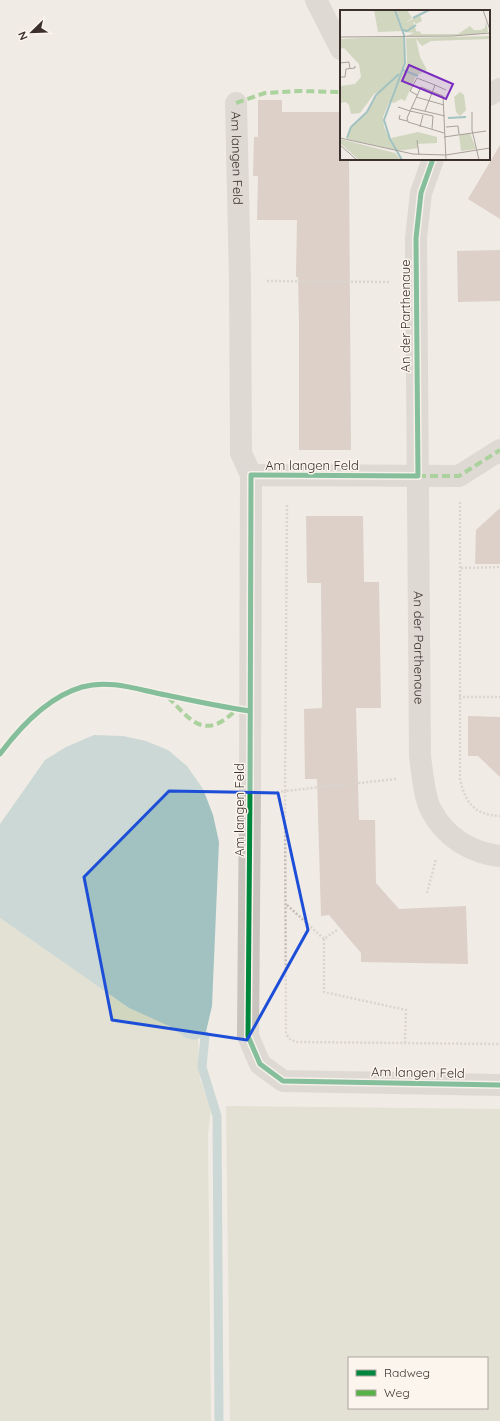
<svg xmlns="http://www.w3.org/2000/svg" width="500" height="1421" viewBox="0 0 500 1421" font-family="Quicksand,sans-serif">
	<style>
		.green { fill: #d1d6bf; fill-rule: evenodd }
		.water { fill: #a1c2c1 }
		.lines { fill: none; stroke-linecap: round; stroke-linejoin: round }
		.stream { stroke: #a1c2c1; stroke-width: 9 }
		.building { fill: #c3afa7 }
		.path { stroke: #c2bbb6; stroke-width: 2.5; stroke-dasharray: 2 2; stroke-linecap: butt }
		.street { stroke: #c9c3be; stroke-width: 22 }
		.quiet { stroke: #57b246; stroke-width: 4; stroke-dasharray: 8 4; stroke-linecap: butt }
		.cycleway-casing { stroke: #fbf5ee; stroke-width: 8 }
		.cycleway { stroke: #00873e; stroke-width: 5 }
		.marked { fill: none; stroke: #1d4ed8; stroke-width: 3; stroke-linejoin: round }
		.labels { text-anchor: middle; stroke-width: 3; stroke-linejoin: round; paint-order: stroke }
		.street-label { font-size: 13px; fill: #3b302b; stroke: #fbf5ee }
		.inset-river { fill: none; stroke: #a1c2c1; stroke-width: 2 }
		.inset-road { fill: none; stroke: #a8a09b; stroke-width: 1 }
		.view { fill: #7b2cbf; fill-opacity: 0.15; stroke: #7b2cbf; stroke-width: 2 }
		.inset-edge { fill: none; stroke: #3b302b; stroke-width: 2 }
	</style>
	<rect width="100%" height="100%" fill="#f0ebe5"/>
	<!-- green -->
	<g class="green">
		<polygon points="0,918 129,1008 164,1023 189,1039 198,1039 200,1079 211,1109 208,1134 211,1421 0,1421"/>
		<path d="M226 1106 500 1109V1421H230ZM349 1358H487V1408H349Z"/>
	</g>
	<!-- water -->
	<polygon class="water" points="94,735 123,736 146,741 168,750 187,766 203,789 213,815 219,842 212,1006 205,1036 195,1040 186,1038 169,1026 129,1008 0,918 0,824 45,760 66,747"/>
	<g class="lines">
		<!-- stream -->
		<polyline class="stream" points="205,1036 202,1067 217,1116 219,1421"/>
	</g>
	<!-- building -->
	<g class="building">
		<polygon points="258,100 282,100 282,112 341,112 341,159 349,159 351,450 299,450 299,321 298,277 296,277 297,220 257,220 258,176 253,176 254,137 258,137"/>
		<polygon points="500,145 500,219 468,199"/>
		<polygon points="500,250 500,301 458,302 457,251"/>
		<polygon points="500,508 500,564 475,564 476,530"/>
		<polygon points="306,516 363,516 364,582 379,582 381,708 356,708 359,820 375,820 376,883 399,909 466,906 468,964 361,962 361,953 329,915 321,916 317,779 305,779 304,709 322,708 321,583 307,583"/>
		<polygon points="468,716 500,717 500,777 478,756 468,756"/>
	</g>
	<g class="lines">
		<!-- path -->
		<g class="path">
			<polyline points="267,281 390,282"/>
			<path d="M460 502V779C465 802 474 815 500 816"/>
			<polyline points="461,568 500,567"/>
			<polyline points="459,697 500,697"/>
			<polyline points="396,779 285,791 286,1034 290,1039 296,1042 500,1044"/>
			<polyline points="277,792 285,791 287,503"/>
			<polyline points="427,893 436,859"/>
			<polyline points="287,905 324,939 337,930"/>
			<polyline points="324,939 324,992 406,1010 405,1043"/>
		</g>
		<!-- street -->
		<g class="street">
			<polyline points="316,0 341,49"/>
			<polyline points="489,95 500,89"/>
			<path id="s1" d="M236 103 240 281 241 453 251 475"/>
			<path id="s2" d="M433 159 421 193 416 238 420 756C422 771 424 797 431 810 445 837 471 853 500 856"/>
			<polyline points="500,450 459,476 251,475 250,792 248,1036 260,1064 283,1081 500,1085"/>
		</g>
		<!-- quiet -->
		<g class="quiet">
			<polyline points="236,103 265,93 300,91 341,92"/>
			<polyline points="418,476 459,476 500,450"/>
			<path d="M168 697C192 722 205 741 237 709"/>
		</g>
		<!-- cycleway casing -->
		<g class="cycleway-casing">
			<g id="cycleway">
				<polyline points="433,159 421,193 416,238 418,476 251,475 250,792 248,1036 260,1064 283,1081 500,1085"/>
				<path d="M0 754C20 727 48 697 82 687 110 679 139 690 166 695 194 701 222 707 250 711"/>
			</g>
		</g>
		<!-- cycleway -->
		<use href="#cycleway" class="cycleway"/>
	</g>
	<!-- marked area -->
	<path d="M0 0H500V1421H0ZM169 791 278 793 308 930 247 1040 112 1020 84 877Z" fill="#f0ebe5" fill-opacity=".55" fill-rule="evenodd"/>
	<path class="marked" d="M169 791 278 793 308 930 247 1040 112 1020 84 877Z"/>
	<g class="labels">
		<!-- street labels -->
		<g class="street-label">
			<text dy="5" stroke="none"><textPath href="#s1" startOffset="55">Am langen Feld</textPath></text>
			<text transform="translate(405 316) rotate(-90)" y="5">An der Parthenaue</text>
			<text x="312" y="470">Am langen Feld</text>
			<text dy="5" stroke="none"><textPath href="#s2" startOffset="491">An der Parthenaue</textPath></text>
			<text transform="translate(239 810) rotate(-90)" y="5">Am langen Feld</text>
			<text transform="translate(418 1072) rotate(1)" y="5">Am langen Feld</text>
		</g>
	</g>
	<!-- overview -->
	<g transform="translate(340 10)">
		<rect width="150" height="150" fill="#f0ebe5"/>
		<path d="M34 0H55L63 21 38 22ZM56 0H67L72 8 65 13 80 5 82 11 76 14 73 11 77 23 64 22ZM146 11 148 22 134 25 66 26 79 21 82 24H118L130 16 134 20H141L145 18ZM150 26V29L91 31 82 36 76 29 80 47 87 60 76 66 65 91 61 89 54 93 49 92 63 61 75 65 64 61 67 52 66 28ZM63 27 65 53 43 107 44 117 55 140 7 129 11 117 27 103 36 86 42 80 34 84 20 103 11 104 9 95 6 92 0 93V76L15 74 21 67 19 54 4 38 0 39V29H22L0 28ZM120 82 124 85 126 100 120 106 116 102 114 87ZM78 122 97 127V133L77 134 78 138 57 141 51 128ZM130 123 136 139 121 141 119 125ZM0 129 55 143 61 150H19L0 133Z" fill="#d1d6bf"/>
		<path class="inset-river" d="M55 0 64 25 65 53 44 110 50 129 62 150M73 8 89 0M63 20 67 21 76 15M63 60 78 66M108 108 126 107M7 128 11 117 27 102 36 85 59 64"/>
		<path class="inset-road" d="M143 0 150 20M0 27 112 26 150 23M0 53 9 52 10 59M0 67H5L6 59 15 58V56M95 75 106 80M77 85 70 81 77 68 95 75 85 101M76 87 104 95M58 97 70 101M71 98 105 106M70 101 93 106 92 119M132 102V120L139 150M60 105 59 109 67 111M80 117 83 105M106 117 118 116 119 124M104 123 68 112 67 108 81 77 103 86 106 150M104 127 146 121M0 128 73 144 106 145 150 138M77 130 79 145M0 135 17 150"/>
		<path class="view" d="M69 55 113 74 106 89 62 71Z"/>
		<rect width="150" height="150" class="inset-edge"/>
	</g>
	<!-- legend -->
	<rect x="348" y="1357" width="140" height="52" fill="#fbf5ee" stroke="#aea6a0"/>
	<rect x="356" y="1370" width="20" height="6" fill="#00873e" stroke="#aea6a0"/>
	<text x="384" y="1377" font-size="12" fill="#3b302b">Radweg</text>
	<rect x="356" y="1390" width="20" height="6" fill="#57b246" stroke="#aea6a0"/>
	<text x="384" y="1397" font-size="12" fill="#3b302b">Weg</text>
	<!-- north arrow -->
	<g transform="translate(32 32) rotate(247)" stroke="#fbf5ee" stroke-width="3" paint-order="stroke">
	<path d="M0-3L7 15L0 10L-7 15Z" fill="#3b302b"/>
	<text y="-6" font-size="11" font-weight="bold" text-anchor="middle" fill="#3b302b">N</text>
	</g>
</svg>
